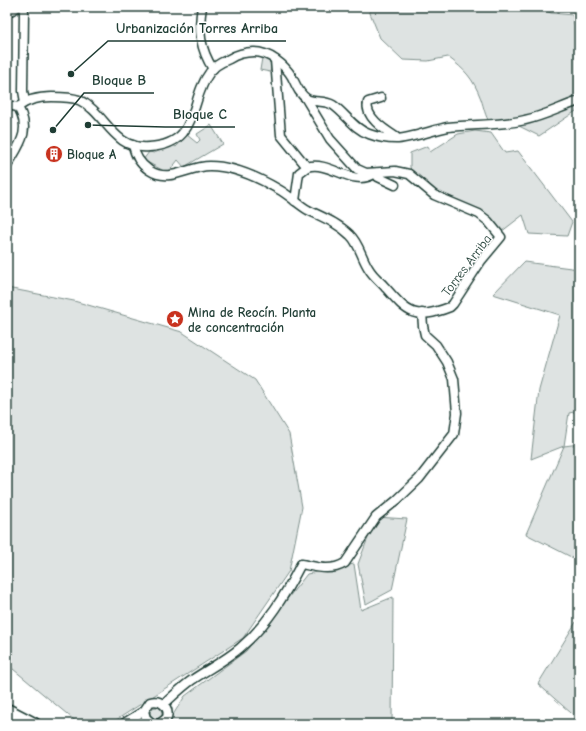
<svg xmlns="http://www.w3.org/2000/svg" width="586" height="731" viewBox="0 0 586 731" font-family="'Comic Neue',sans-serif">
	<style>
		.green { fill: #dee3e2; stroke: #7e908b }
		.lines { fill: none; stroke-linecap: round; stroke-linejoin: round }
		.minor-casing { stroke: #1f3d34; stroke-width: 11 }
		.highway-casing { stroke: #1f3d34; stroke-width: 15 }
		.minor { stroke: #fff; stroke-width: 8 }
		.highway { stroke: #fff; stroke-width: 12 }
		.labels { text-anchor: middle; stroke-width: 3; stroke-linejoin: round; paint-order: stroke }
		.poi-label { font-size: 13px; font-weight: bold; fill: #1f3d34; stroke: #fff; text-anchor: start }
		.street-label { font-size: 13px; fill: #1f3d34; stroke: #fff }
		.leader { fill: none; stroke: #1f3d34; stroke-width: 1.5 }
		.callout-dot { fill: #1f3d34; stroke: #fff; stroke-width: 1.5 }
		.callout-label { font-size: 14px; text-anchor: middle; font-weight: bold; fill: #1f3d34; stroke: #fff; stroke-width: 3; stroke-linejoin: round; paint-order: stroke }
	</style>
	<rect width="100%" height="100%" fill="#fff"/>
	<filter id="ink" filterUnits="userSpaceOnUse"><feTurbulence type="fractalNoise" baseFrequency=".025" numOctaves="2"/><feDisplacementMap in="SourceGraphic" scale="8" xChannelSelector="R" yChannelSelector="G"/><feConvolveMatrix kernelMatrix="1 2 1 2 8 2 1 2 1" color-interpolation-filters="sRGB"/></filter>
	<g filter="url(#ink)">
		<!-- green -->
		<g class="green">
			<path d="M369 7H537L551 13 573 15 574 24 579 33V109L539 136 513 123H490C485 116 484 108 481 99 473 78 465 70 448 57L428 61 403 60 380 38 370 13Z"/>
			<polygon points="262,58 273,62 270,72 260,70"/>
			<polygon points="211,125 223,144 184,167 178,160 168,173 143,160 149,152 154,153 173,145 176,147 187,135 197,143 200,140 197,134"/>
			<polygon points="475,131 491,133 505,153 518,151 572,222 567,236 529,234 523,215 501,232 489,219 443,198 413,176 410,167 410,153 428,146 430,152 458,134"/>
			<polygon points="524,262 579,269 579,411 569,413 564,446 579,444 579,561 526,534 564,446 531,459 539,390 560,315 493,294"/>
			<polygon points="7,288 74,301 182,332 255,380 289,434 302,507 289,571 243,638 110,724 79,724 7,664"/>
			<polygon points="376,517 407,519 392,590 366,604 358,564"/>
			<polygon points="354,564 361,610 393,597 392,724 167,724 185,696 246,651 307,574"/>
			<polygon points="576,622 579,623 579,720 538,684"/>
			<circle cx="156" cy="713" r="6"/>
		</g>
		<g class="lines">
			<!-- minor casing -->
			<g class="minor-casing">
				<g id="minor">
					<polyline points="22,7 24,11 23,91 25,102"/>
					<path d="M202 7C198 30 200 49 213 69"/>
					<polyline points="7,13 18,7"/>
					<polyline points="275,60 281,135 307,167"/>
					<path d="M381 98 368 102C364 117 385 130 396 137"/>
					<path d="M7 105 18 107C32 131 19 145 7 166"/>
					<path d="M18 107C28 99 39 97 52 97 60 97 71 97 79 100 106 112 112 150 149 147 201 144 188 101 210 72 214 66 222 62 229 59 237 54 245 52 254 52 269 52 285 65 292 77 296 85 299 94 307 99 315 103 324 100 333 105 346 114 354 129 369 134 377 137 387 139 396 139 408 139 433 130 448 127 474 124 500 126 525 120 544 116 561 107 579 101"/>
					<path d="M133 145C135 156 140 164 149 170 170 184 187 166 210 166 232 166 259 178 278 189 289 195 298 204 308 210 322 217 338 223 350 235 359 243 362 259 369 269 373 276 380 281 385 287 408 313 414 321 450 307L453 304 481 261 501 237 488 221 479 214 434 195 409 174 395 171 366 173 357 169 330 139 306 99"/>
					<polyline points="376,173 378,177 395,185"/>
					<path d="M295 201 299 173 307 167C330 160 352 188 374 174"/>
					<path d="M164 704C173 696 182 687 192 680 208 669 226 660 240 648 268 624 285 595 301 564 317 567 330 572 345 563L376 517 397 500 419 479 454 434 457 413 454 379 447 362 436 345 425 335 423 326 422 313"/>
					<polyline points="123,724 144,711"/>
					<path d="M153 724 146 718 144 711 150 702C161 699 170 707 167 718L159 724"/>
				</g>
			</g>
			<!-- highway casing -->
			<g class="highway-casing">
				<g id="highway">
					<polyline points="7,710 34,724"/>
					<polyline points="7,718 12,724"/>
				</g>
			</g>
			<!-- minor -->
			<use href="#minor" class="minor"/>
			<!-- highway -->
			<use href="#highway" class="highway"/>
		</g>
	</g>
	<!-- icons -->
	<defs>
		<g id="building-disc" transform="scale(0.9)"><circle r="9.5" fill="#c8321e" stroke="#fff"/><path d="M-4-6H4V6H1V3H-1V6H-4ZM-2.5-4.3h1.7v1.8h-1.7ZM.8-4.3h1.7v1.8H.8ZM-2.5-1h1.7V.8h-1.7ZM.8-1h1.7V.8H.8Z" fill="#fff"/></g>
		<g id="sight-disc" transform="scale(0.9)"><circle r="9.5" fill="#c8321e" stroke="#fff"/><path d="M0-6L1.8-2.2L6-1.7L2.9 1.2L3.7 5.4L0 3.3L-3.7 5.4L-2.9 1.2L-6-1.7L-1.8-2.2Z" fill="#fff"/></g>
	</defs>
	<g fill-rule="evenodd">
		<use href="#building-disc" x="54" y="154"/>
		<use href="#sight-disc" x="175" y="319"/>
	</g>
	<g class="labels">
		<!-- poi labels -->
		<g class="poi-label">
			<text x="67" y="159">Bloque A</text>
			<text x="188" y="317">Mina de Reocín. Planta<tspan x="188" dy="15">de concentración</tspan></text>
		</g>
		<!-- street labels -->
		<g class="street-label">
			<text transform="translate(466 265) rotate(-53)" y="5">Torres Arriba</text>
		</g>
	</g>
	<!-- callouts -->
	<path class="leader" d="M71 74L108 41H286M53 130L84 93H154M88 125L165 127H235"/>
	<g class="callout-dot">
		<circle cx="71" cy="74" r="4"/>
		<circle cx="53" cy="130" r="4"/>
		<circle cx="88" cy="125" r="4"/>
	</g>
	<g class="callout-label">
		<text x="197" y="33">Urbanización Torres Arriba</text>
		<text x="119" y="85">Bloque B</text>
		<text x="200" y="119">Bloque C</text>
	</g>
	<!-- margin -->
	<rect width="586" height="731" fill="none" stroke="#fff" stroke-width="24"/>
	<rect x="12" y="12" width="562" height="707" fill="none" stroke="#1f3d34" stroke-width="1.5" filter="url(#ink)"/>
</svg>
